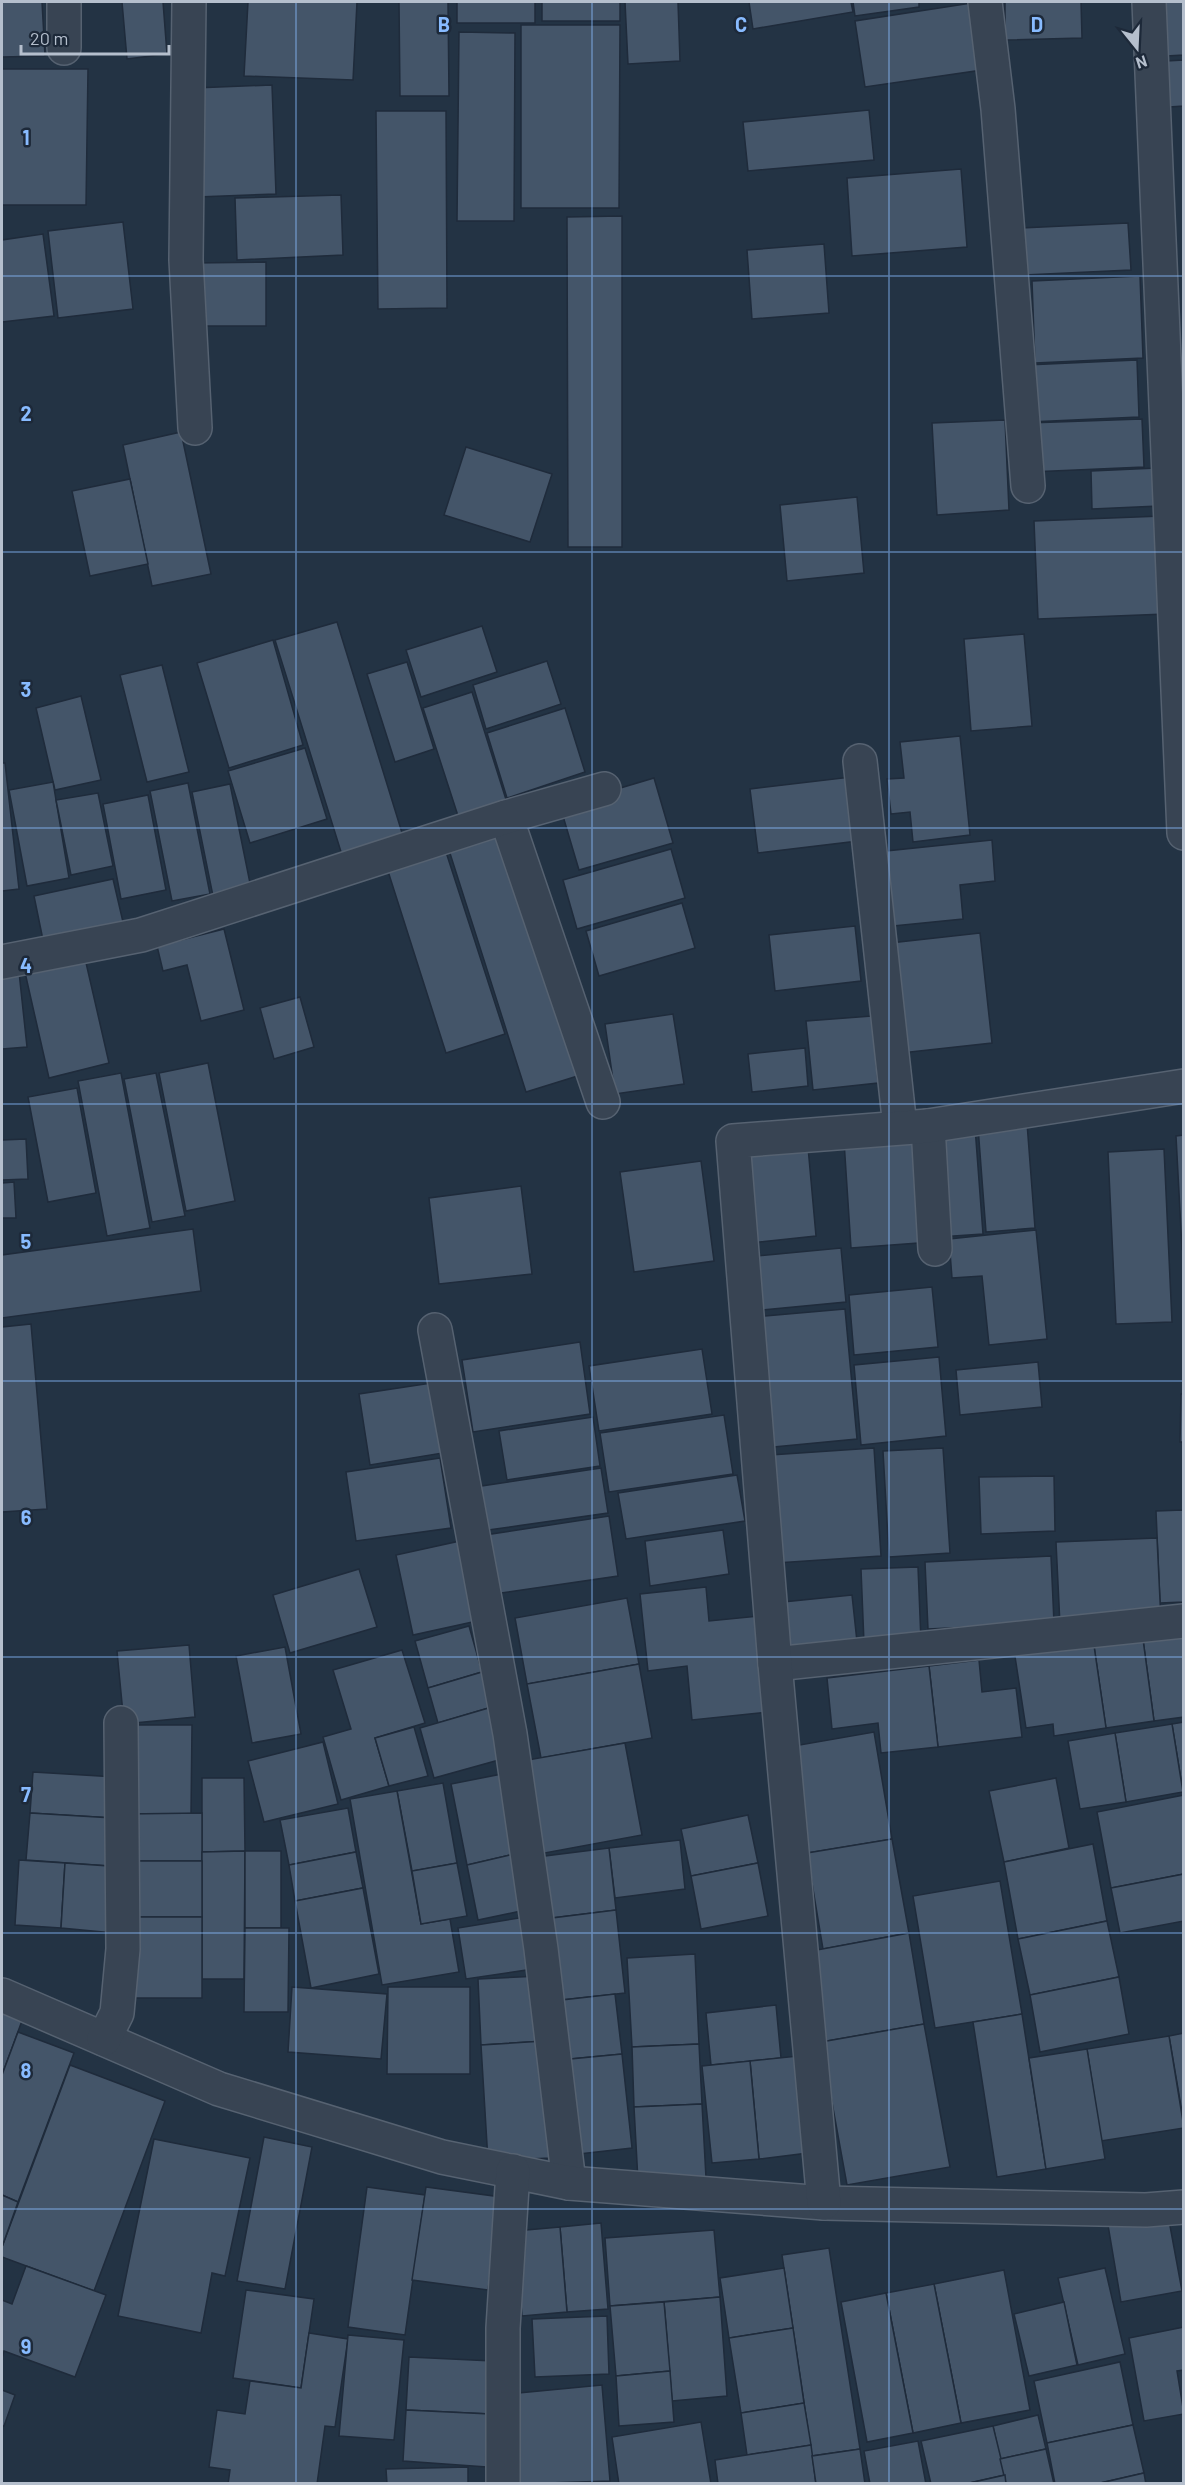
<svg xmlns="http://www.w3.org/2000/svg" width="1185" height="2485" viewBox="0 0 1185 2485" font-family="Barlow,sans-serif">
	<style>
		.building { fill: #445569; stroke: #1f2b3b; stroke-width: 1.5 }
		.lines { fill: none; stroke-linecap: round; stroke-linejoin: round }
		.minor-casing { stroke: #566271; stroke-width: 36 }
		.minor { stroke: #384453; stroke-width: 33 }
		.grid { fill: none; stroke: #8bf; stroke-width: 1.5; stroke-opacity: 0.55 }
		.grid-label { font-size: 20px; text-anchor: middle; font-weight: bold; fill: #8bf; stroke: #1d2939; stroke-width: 5; stroke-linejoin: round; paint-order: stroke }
	</style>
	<rect width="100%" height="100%" fill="#233344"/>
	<!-- building -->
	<g class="building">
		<polygon points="2,2 42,2 45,56 2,57"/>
		<polygon points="122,2 163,2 167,54 127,59"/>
		<polygon points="248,2 357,2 353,80 244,76"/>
		<polygon points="399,2 448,2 449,96 400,96"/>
		<rect x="457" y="2" width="78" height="21"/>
		<rect x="542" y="2" width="78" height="19"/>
		<polygon points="625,2 678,2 680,61 628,64"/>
		<polygon points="749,2 851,2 853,12 753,29"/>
		<polygon points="853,2 919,2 919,7 855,16"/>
		<polygon points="978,2 989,69 865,87 855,21"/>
		<polygon points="1005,2 1081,2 1082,38 1005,40"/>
		<polygon points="1162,2 1184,2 1184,55 1166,56"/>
		<polygon points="521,25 620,25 619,208 521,208"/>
		<polygon points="459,32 515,33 514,221 457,221"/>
		<polygon points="1184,60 1184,106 1169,107 1166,61"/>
		<polygon points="2,69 88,69 86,205 2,205"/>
		<polygon points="272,85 276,194 197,197 194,88"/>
		<polygon points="869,110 874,160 748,171 743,122"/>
		<polygon points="376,111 446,111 447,308 378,309"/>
		<polygon points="961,169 967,247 852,256 847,178"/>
		<polygon points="341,195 343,255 237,260 235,198"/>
		<polygon points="622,216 622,547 568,547 567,217"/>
		<polygon points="123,222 133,309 58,318 48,231"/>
		<polygon points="1128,223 1131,270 1024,275 1021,228"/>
		<polygon points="43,234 54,316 2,322 2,240"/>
		<polygon points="824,244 829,313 752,319 747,250"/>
		<polygon points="266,262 266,326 193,326 192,263"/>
		<polygon points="1140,276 1143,358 1035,363 1032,281"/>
		<polygon points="1137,360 1139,417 1029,422 1026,365"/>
		<polygon points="1142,419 1144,467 1030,472 1028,423"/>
		<polygon points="1005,420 1009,510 937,515 932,423"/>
		<polygon points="181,432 211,574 152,586 123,445"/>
		<polygon points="466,447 552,474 530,542 444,515"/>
		<polygon points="1157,468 1159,506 1092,509 1091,471"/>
		<polygon points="130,479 148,564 90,576 72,491"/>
		<polygon points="857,497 864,573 787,581 780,505"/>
		<polygon points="1162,516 1166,614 1038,619 1034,521"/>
		<polygon points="337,622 403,836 342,855 275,640"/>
		<polygon points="482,626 497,672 421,697 406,650"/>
		<polygon points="1024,634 1032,726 971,731 964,639"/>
		<polygon points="273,640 303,745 229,768 197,663"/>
		<polygon points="547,661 561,704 486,729 473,685"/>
		<polygon points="407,662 434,749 395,762 367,674"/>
		<polygon points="162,665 189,772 147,782 120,675"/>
		<polygon points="472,692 509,809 461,825 423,708"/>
		<polygon points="81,696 101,780 55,790 36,708"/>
		<polygon points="565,708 585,772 507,798 487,733"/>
		<polygon points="960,736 970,835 913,842 910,812 891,814 887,779 904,778 900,742"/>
		<polygon points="305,748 327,819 250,843 228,771"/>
		<polygon points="2,763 5,763 19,889 2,891"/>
		<polygon points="851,777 858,841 758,853 750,789"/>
		<polygon points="654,778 673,843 579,870 560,806"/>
		<polygon points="53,782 69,878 27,886 9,790"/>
		<polygon points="188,783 210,894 172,901 150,791"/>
		<polygon points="230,784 252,893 214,901 192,792"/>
		<polygon points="98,793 113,866 71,875 56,800"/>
		<polygon points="148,795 166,890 121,899 103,804"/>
		<polygon points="506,829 584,1074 526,1092 448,847"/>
		<polygon points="992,840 995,881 960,885 963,919 893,926 886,851"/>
		<polygon points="445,849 505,1034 446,1053 387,868"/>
		<polygon points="671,849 685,898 577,929 563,880"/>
		<polygon points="113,879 123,922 43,940 34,896"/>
		<polygon points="682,903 695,948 599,976 586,931"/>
		<polygon points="855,926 861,981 775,991 769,935"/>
		<polygon points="224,929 244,1010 201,1021 187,965 163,971 157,946"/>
		<polygon points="980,933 992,1043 901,1053 890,943"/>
		<polygon points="84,954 109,1063 49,1078 24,968"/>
		<polygon points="19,972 27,1047 2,1049 2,973"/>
		<polygon points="300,997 314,1047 274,1059 260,1008"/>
		<polygon points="673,1014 684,1084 615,1094 605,1024"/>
		<polygon points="872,1016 878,1083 813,1090 806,1021"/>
		<polygon points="805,1048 808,1086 752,1092 748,1054"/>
		<polygon points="208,1063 235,1201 186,1211 159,1073"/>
		<polygon points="121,1073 150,1228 107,1236 78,1081"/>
		<polygon points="156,1073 185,1216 152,1222 124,1079"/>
		<polygon points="77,1088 96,1193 48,1202 28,1097"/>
		<polygon points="1027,1123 1035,1228 986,1232 978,1127"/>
		<polygon points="975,1127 983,1234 939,1237 931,1131"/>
		<polygon points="924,1135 932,1242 851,1248 844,1141"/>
		<polygon points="1184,1135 1184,1248 1182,1249 1176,1136"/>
		<polygon points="26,1139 28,1179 2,1180 2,1140"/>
		<polygon points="808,1147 816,1236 751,1243 742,1153"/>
		<polygon points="1164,1149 1172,1322 1116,1324 1108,1152"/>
		<polygon points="701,1161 714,1261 634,1272 620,1172"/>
		<polygon points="14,1182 16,1218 2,1218 2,1183"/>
		<polygon points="521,1186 532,1274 439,1284 429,1198"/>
		<polygon points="193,1229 201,1291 2,1318 2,1255"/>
		<polygon points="1036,1230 1047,1339 989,1345 982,1276 952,1278 949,1239"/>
		<polygon points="841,1248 846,1302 762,1310 757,1256"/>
		<polygon points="932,1287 938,1347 854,1355 849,1295"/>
		<polygon points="845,1309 857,1439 763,1448 753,1317"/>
		<polygon points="31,1324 47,1509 2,1512 2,1327"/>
		<polygon points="580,1342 590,1414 473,1432 462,1360"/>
		<polygon points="702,1349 712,1414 599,1431 589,1366"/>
		<polygon points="939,1357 946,1436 861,1445 854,1365"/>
		<polygon points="1038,1362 1042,1407 960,1415 956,1370"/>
		<polygon points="438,1382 449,1452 370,1465 359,1394"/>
		<polygon points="1181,1394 1184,1394 1184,1442 1180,1442"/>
		<polygon points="724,1415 733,1474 609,1492 600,1433"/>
		<polygon points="593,1417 600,1466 507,1480 499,1431"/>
		<polygon points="874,1448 881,1556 776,1563 770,1455"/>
		<polygon points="943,1448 950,1553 889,1557 883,1451"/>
		<polygon points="440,1458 451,1528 356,1541 346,1472"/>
		<polygon points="601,1468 608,1513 481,1531 475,1487"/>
		<polygon points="737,1475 745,1521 626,1539 618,1493"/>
		<polygon points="1054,1476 1055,1531 981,1534 979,1477"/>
		<polygon points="1183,1510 1184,1602 1160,1603 1156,1511"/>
		<polygon points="609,1516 618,1576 494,1594 485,1535"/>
		<polygon points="723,1530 729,1574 650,1586 645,1541"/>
		<polygon points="1157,1538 1161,1621 1060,1625 1056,1542"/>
		<polygon points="460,1541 477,1621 413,1635 396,1555"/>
		<polygon points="1051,1556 1054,1623 928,1629 925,1562"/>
		<polygon points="918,1567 921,1641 864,1643 861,1569"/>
		<polygon points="359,1569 377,1627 290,1653 273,1595"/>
		<polygon points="706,1587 709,1621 759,1616 769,1712 692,1720 687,1666 648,1671 640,1594"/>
		<polygon points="852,1595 858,1651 788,1658 783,1602"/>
		<polygon points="627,1598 639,1664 527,1684 515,1618"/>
		<polygon points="469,1626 482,1672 428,1688 415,1641"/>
		<polygon points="1184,1626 1184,1717 1154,1721 1142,1632"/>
		<polygon points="1142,1632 1154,1721 1106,1728 1093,1639"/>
		<polygon points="1093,1639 1106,1728 1054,1736 1053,1724 1026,1728 1014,1650"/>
		<polygon points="189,1645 195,1717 124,1724 117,1651"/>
		<polygon points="285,1647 301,1734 252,1743 236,1656"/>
		<polygon points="402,1650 425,1723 375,1738 389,1786 341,1800 323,1737 351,1729 333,1670"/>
		<polygon points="979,1660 982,1692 1016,1688 1022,1737 938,1747 929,1666"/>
		<polygon points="639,1664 652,1738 541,1758 527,1684"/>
		<polygon points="929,1666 938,1747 881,1753 878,1723 832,1729 827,1678"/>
		<polygon points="482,1672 492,1707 438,1723 428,1688"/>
		<polygon points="492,1707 506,1758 434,1778 420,1728"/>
		<polygon points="1184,1722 1184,1792 1183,1792 1172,1724"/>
		<polygon points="1172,1724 1183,1792 1126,1802 1115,1733"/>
		<polygon points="126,1725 192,1725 191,1814 127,1814"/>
		<polygon points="414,1727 428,1776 389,1786 375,1738"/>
		<polygon points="874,1732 892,1839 807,1853 788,1747"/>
		<polygon points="1115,1733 1126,1802 1080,1809 1068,1741"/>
		<polygon points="323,1742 338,1804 264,1822 248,1761"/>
		<polygon points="625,1743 642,1835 534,1855 516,1762"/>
		<polygon points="33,1772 116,1777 113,1818 30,1813"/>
		<polygon points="507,1773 523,1852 467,1865 451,1784"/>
		<polygon points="202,1778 244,1778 245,1851 202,1852"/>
		<polygon points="1056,1778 1069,1848 1004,1862 989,1791"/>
		<polygon points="443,1783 457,1863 412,1871 397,1791"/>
		<polygon points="397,1791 421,1924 450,1919 459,1972 382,1985 350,1799"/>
		<polygon points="1184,1795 1184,1874 1111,1888 1097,1812"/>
		<polygon points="348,1808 356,1852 289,1865 280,1820"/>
		<polygon points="30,1813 113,1818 109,1866 26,1860"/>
		<polygon points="202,1813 202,1861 127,1861 127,1814"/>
		<polygon points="748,1815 758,1863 691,1876 681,1829"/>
		<polygon points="892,1839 909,1933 823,1949 807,1853"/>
		<polygon points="680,1840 685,1889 615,1898 609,1848"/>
		<polygon points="1093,1844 1107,1921 1018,1939 1004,1862"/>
		<polygon points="609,1848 616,1910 544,1919 537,1857"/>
		<polygon points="245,1851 244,1979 202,1979 202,1852"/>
		<rect x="245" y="1851" width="36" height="77"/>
		<polygon points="356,1852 363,1888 295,1901 289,1865"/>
		<polygon points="523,1852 535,1908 478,1920 467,1865"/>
		<polygon points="19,1860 65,1863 61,1928 15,1925"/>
		<rect x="127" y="1861" width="75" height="56"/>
		<polygon points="65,1863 109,1866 114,1933 61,1928"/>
		<polygon points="457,1863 467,1916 421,1924 412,1871"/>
		<polygon points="758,1863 768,1916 701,1929 691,1876"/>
		<polygon points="1184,1874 1184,1921 1120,1933 1111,1888"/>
		<polygon points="1000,1881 1022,2014 935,2028 913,1896"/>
		<polygon points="363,1888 379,1974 311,1988 295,1901"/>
		<polygon points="616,1910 625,1993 553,2001 544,1919"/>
		<polygon points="127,1917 202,1917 202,1998 126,1998"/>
		<polygon points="525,1917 533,1969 466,1979 458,1928"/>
		<polygon points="1107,1921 1119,1977 1030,1995 1018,1939"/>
		<polygon points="245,1928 289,1928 288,2012 244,2012"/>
		<polygon points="909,1933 924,2024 821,2042 806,1952"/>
		<polygon points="695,1954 699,2044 632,2047 627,1958"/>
		<polygon points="540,1976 544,2041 481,2045 478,1979"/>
		<polygon points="1119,1977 1129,2034 1040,2052 1030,1995"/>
		<polygon points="292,1987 387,1994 381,2059 288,2052"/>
		<polygon points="388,1987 470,1987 470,2074 387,2074"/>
		<polygon points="615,1994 622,2054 560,2060 553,2001"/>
		<polygon points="776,2005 781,2058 711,2065 706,2013"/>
		<polygon points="2,2011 23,2018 2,2075"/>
		<polygon points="1022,2014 1046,2169 997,2177 973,2022"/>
		<polygon points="924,2024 950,2167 847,2185 821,2042"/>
		<polygon points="18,2032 74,2053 18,2202 2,2195 2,2075"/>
		<polygon points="1184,2033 1184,2124 1169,2036"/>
		<polygon points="1169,2036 1184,2128 1101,2141 1087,2049"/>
		<polygon points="544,2041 550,2158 488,2161 481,2045"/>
		<polygon points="699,2044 702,2104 634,2107 632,2047"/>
		<polygon points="1087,2049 1105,2159 1046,2169 1029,2058"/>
		<polygon points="622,2054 632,2148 570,2155 560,2060"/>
		<polygon points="798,2056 808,2153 759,2159 750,2061"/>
		<polygon points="750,2061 759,2159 712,2163 702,2066"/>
		<polygon points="70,2065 165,2101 94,2291 2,2257 2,2247"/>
		<polygon points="702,2104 706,2178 638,2181 634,2107"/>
		<polygon points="264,2137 312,2147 285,2289 237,2281"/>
		<polygon points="154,2139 250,2158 225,2276 212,2273 201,2333 118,2316"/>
		<polygon points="367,2187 425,2195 405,2335 348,2327"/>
		<polygon points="426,2187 501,2197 488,2290 412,2280"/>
		<polygon points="2,2195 18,2202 2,2247"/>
		<polygon points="1168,2215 1182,2291 1121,2302 1108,2225"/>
		<polygon points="601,2223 608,2309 567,2312 560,2227"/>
		<polygon points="560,2227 567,2312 522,2316 515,2231"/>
		<polygon points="714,2230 720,2297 610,2306 605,2238"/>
		<polygon points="829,2248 860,2449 812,2456 782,2255"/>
		<polygon points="26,2266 106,2295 75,2377 4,2351 2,2358 2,2300 12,2304"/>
		<polygon points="784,2268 793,2328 729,2338 720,2278"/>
		<polygon points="1105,2268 1125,2354 1078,2365 1058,2278"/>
		<polygon points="1004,2270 1030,2410 961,2423 934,2284"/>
		<polygon points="934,2284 961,2423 913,2433 886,2293"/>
		<polygon points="246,2290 314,2299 301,2388 233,2378"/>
		<polygon points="886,2293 913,2433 867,2442 841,2302"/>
		<polygon points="720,2297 727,2396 672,2401 664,2302"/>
		<polygon points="664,2302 670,2371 616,2376 610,2306"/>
		<polygon points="1064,2302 1077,2365 1029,2376 1014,2314"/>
		<polygon points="607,2316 609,2374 535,2377 532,2319"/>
		<polygon points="1184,2327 1184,2370 1177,2371 1184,2414 1144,2421 1129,2338"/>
		<polygon points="793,2328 804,2403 741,2413 729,2338"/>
		<polygon points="309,2333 348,2339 335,2427 325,2426 317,2484 228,2484 230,2470 209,2467 217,2410 245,2414 250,2381 301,2388"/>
		<polygon points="348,2335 404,2340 394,2440 339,2436"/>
		<polygon points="409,2357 493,2361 490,2414 406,2410"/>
		<polygon points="1120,2362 1133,2425 1047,2443 1034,2381"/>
		<polygon points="670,2371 674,2422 619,2426 616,2376"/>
		<polygon points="602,2385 610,2481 516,2484 508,2394"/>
		<polygon points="2,2390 15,2395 4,2426 2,2426"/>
		<polygon points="804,2403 811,2445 747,2455 741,2413"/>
		<polygon points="406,2410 490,2414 487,2467 403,2461"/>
		<polygon points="1038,2415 1046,2449 1000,2459 993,2426"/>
		<polygon points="701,2422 711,2484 619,2484 612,2437"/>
		<polygon points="1133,2425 1144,2473 1096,2484 1055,2484 1047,2443"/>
		<polygon points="993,2426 1005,2475 965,2484 931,2484 921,2441"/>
		<polygon points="918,2441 926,2484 870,2484 864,2451"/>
		<polygon points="811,2445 816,2484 718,2484 715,2460"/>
		<polygon points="860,2449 865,2484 816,2484 812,2456"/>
		<polygon points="1046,2449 1054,2484 1006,2484 1000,2459"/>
		<polygon points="468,2467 468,2484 387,2484 386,2469"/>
		<polygon points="1144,2473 1146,2484 1096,2484"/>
		<polygon points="1005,2475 1006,2484 965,2484"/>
	</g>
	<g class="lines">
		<!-- minor casing -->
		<g class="minor-casing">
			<g id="minor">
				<polyline points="189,2 186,260 195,428"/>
				<polyline points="985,2 998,109 1028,486"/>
				<polyline points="1149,2 1184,833"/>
				<polyline points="64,48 64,2"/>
				<polyline points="860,761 900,1127"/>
				<polyline points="506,817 603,1102"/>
				<polyline points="2,962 141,935 506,817 604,789"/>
				<polyline points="928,1126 935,1249"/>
				<polyline points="435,1330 510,1734 541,1949 569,2183"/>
				<polyline points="775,1664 1184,1621"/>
				<polyline points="2,1995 219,2089 442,2157 569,2183 824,2203 1146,2210 1184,2207"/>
				<polyline points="104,2039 117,2013 123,1949 121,1723"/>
				<polyline points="824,2203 775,1664 733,1141 928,1126 1184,1086"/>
				<polyline points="503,2484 503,2328 513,2171"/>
			</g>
		</g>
		<!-- minor -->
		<use href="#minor" class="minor"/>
	</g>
	<!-- grid -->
	<path class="grid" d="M296 2V2484M592 2V2484M889 2V2484M2 276H1184M2 552H1184M2 828H1184M2 1104H1184M2 1381H1184M2 1657H1184M2 1933H1184M2 2209H1184"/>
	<g class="grid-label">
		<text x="444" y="32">B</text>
		<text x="741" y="32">C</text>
		<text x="1037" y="32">D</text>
		<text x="26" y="145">1</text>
		<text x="26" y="421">2</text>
		<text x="26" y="697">3</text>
		<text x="26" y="973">4</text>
		<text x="26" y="1249">5</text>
		<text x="26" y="1525">6</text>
		<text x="26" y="1802">7</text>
		<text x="26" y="2078">8</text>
		<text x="26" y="2354">9</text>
	</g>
	<!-- border -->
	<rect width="1185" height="2485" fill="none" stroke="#b5bfcd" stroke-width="6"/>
	<!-- north arrow -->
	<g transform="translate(1137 48) rotate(162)" stroke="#1d2939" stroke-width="4.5" paint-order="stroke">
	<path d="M0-4.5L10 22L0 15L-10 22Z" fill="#b5bfcd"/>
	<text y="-9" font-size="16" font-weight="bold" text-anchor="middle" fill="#b5bfcd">N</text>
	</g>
	<!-- scale -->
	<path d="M21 45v9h148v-9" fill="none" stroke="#b5bfcd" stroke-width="3"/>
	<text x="30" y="45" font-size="18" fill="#b5bfcd" stroke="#1d2939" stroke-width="4.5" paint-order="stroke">20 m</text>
</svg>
